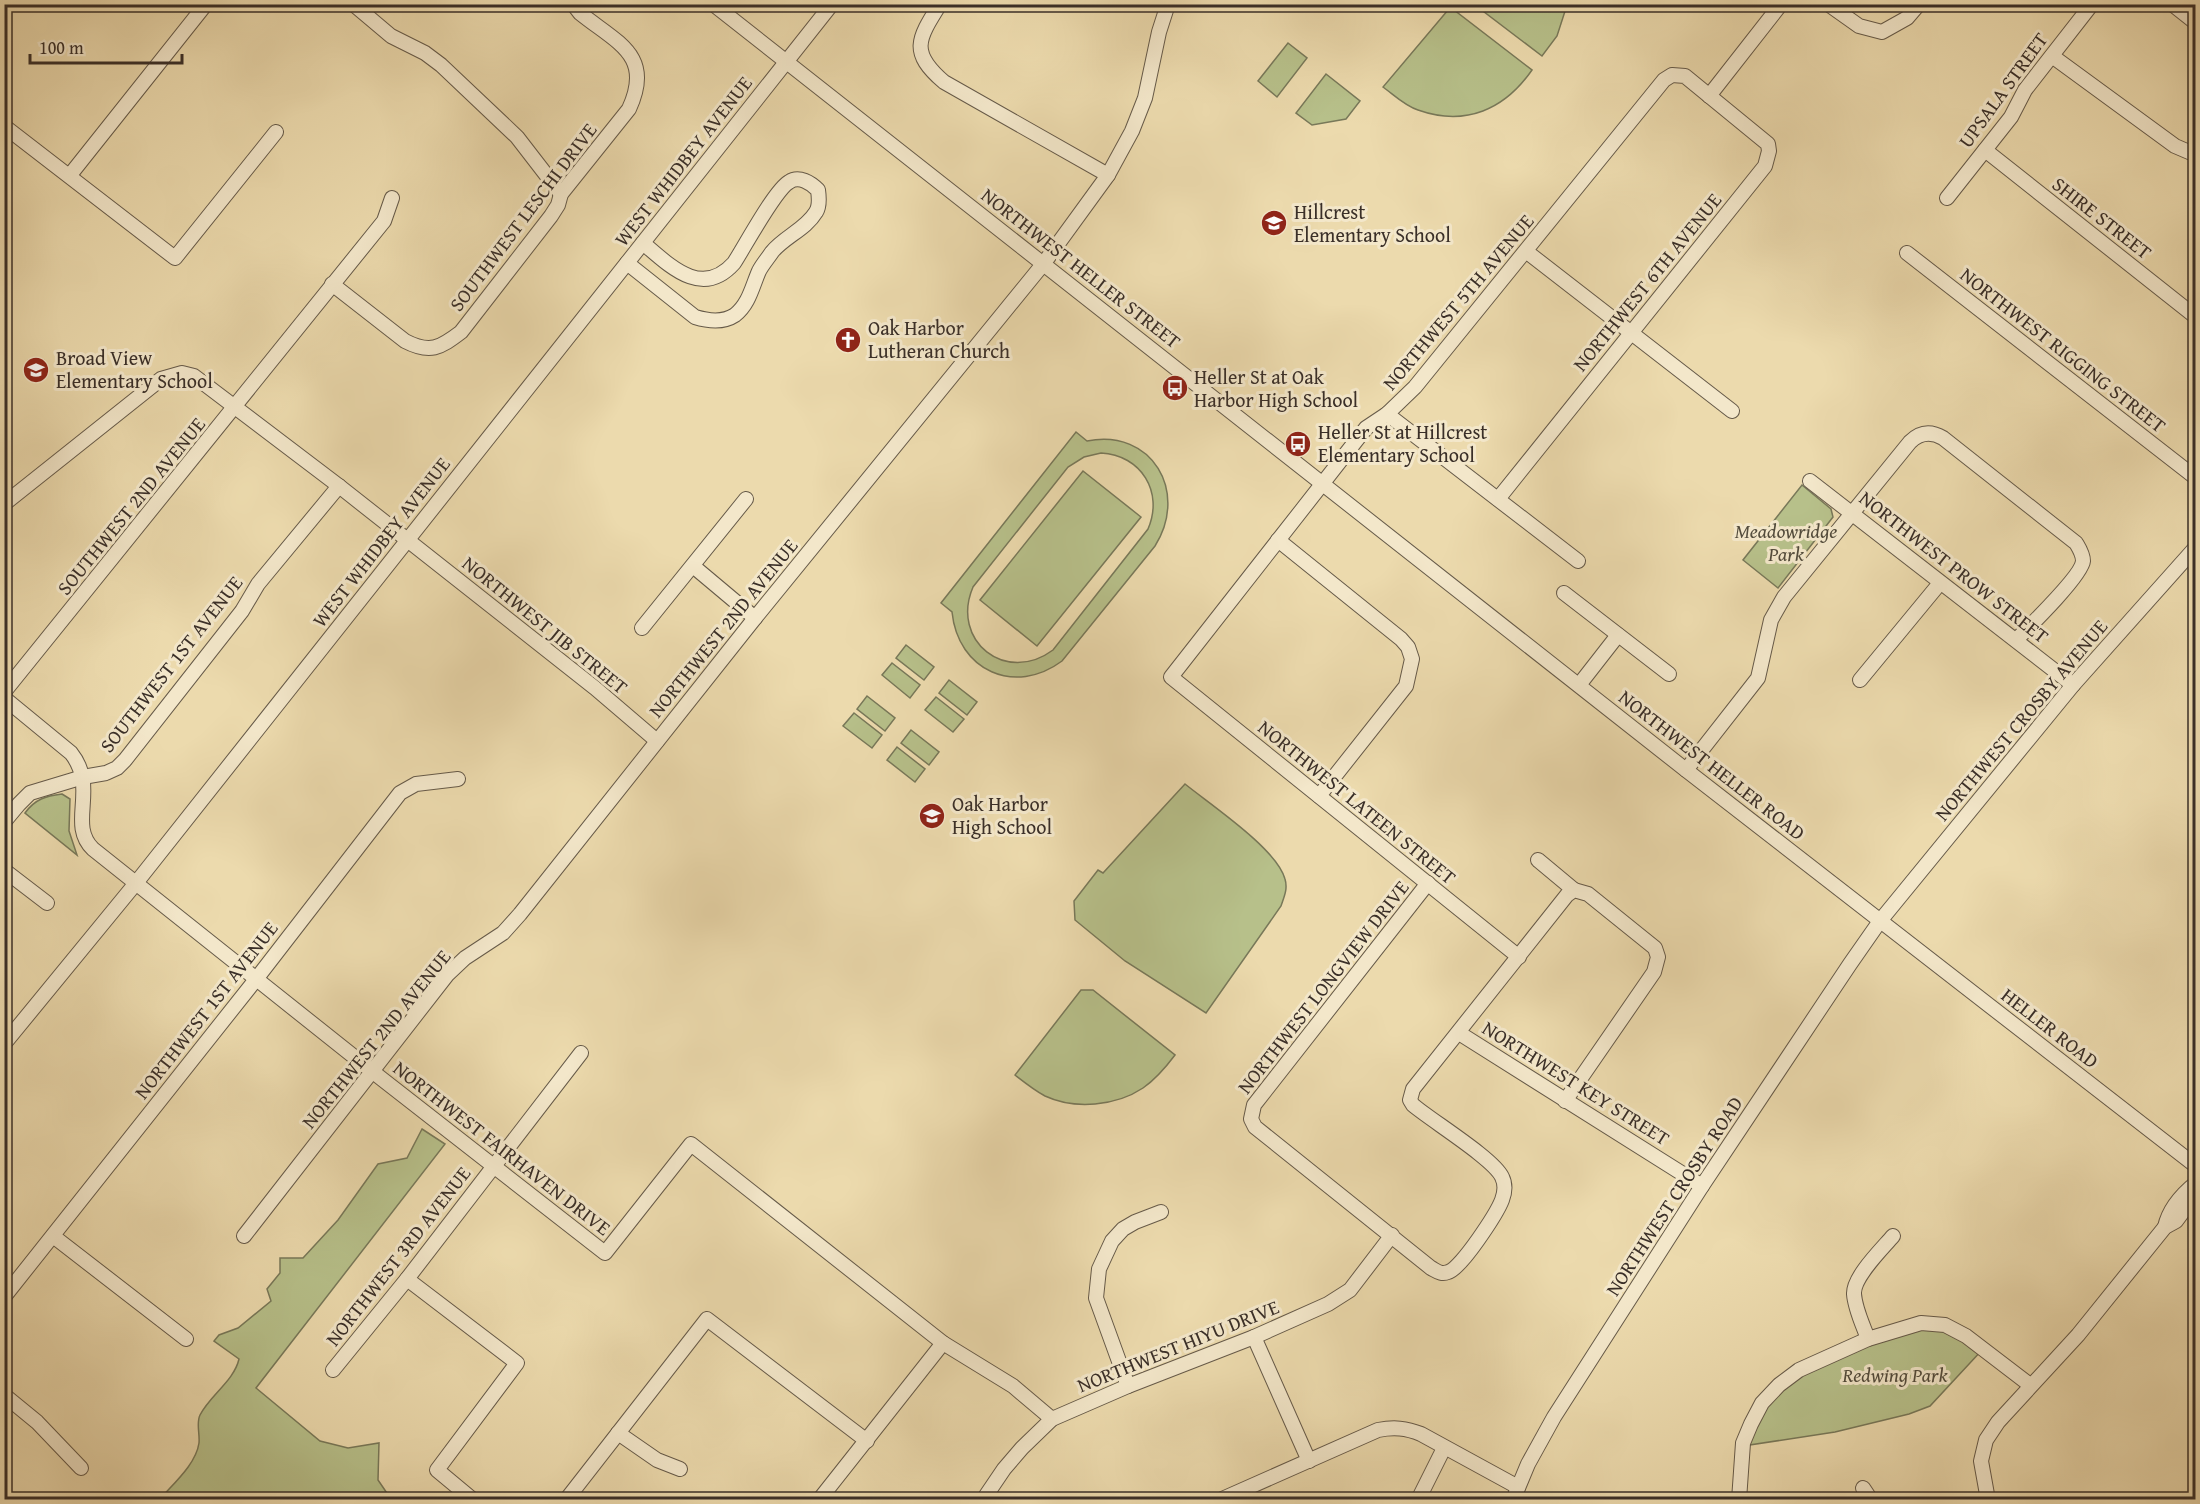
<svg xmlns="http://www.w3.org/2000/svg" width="2200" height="1504" viewBox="0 0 2200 1504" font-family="'Gentium Book Plus',serif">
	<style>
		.green { fill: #b7c08a; stroke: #787859; stroke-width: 1.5; fill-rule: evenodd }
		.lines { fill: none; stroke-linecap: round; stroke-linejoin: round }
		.minor-casing { stroke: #665a49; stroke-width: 16 }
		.minor { stroke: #f3e7ca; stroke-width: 14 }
		.labels { text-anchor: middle; stroke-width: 6; stroke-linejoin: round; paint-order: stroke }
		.street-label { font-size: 20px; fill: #3a2f28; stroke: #f3e7ca }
		.poi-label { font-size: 20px; fill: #3a2f28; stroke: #f3e7ca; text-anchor: start }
		.park-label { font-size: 20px; font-style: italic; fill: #534c3c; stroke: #f3e7ca }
	</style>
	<rect width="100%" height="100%" fill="#ecdaad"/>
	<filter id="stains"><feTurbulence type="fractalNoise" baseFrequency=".00333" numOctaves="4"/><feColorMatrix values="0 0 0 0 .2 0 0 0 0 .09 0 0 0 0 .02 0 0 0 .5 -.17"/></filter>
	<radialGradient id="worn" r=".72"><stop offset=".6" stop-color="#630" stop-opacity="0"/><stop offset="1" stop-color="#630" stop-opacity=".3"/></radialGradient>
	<!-- green -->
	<g class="green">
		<polygon points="1475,5 1567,5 1557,36 1542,56"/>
		<path d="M1448 10H1454L1532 70C1505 109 1466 127 1418 110 1405 106 1394 95 1383 87Z"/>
		<polygon points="1288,43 1307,58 1277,97 1258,81"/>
		<polygon points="1326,74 1360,101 1346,119 1312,125 1296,113"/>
		<path d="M1076 432 1087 441C1152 428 1189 492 1155 546L1062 661C1015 696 958 671 952 612L941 603ZM1101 453C1141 455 1164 492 1148 529L1053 650C1006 685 950 641 973 587L1068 467 1084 457Z"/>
		<polygon points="1083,471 1141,517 1037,646 980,600"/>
		<polygon points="1802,485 1831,509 1833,517 1778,588 1743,560"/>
		<polygon points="906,645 934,667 924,680 896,658"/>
		<polygon points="892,663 920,685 910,698 882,675"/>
		<polygon points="949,680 977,702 967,715 939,693"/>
		<polygon points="867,696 895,718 885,731 857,709"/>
		<polygon points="936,697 964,719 953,732 925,710"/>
		<polygon points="854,713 882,735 872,748 843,726"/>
		<polygon points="911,730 939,752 929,765 901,743"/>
		<polygon points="897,747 925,769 915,782 887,760"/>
		<path d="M1185 784C1211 805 1277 849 1285 879 1288 889 1284 897 1281 906L1206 1013 1125 961 1075 920 1074 901 1098 870 1103 873Z"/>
		<path d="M62 794 70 799 69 831 77 855 25 813C35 799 46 796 62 794Z"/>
		<path d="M1081 990H1093L1175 1055C1166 1067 1156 1079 1143 1088 1116 1106 1075 1110 1045 1096 1034 1090 1024 1082 1015 1075Z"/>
		<path d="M422 1129 445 1144 256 1388 320 1441 348 1448 379 1443 378 1480 391 1499H160C174 1483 196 1464 199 1443 200 1434 196 1423 200 1415 210 1395 234 1381 239 1359L214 1341 219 1335 238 1328 271 1301 267 1289 280 1273V1258H303L338 1220 378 1164 407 1158Z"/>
		<polygon points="1945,1325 1983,1349 1930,1406 1909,1414 1835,1432 1743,1446 1779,1385 1868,1339"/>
	</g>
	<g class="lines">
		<!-- minor casing -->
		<g class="minor-casing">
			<g id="minor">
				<polyline points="353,4 391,36 425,53 441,65 517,137 561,194"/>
				<polyline points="713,4 1686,770 2196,1166"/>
				<path d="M940 4C918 39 909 52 944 82L1108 175"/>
				<polyline points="1828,4 1859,26 1882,32 1907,18 1919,4"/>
				<polyline points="2172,4 2196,23"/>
				<polyline points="2052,56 2175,146 2196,155"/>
				<polyline points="1709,96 1781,4"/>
				<polyline points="4,126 175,258 276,132"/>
				<polyline points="1985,150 2196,317"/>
				<polyline points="70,175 206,4"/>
				<polyline points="1947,198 2011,117 2025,90 2092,4"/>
				<polyline points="1527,252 1732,411"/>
				<polyline points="1907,253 2196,478"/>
				<path d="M627 263 695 317C708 321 723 323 735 315 749 304 752 287 759 271 762 265 768 258 772 252 784 237 806 229 816 212 820 206 819 197 818 190 811 183 799 175 789 182 775 190 745 246 734 263 702 299 670 266 643 243"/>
				<path d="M332 284 405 341C430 354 440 348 461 332L551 216 558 205 561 194 629 109C654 55 617 43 580 13L573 4"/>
				<polyline points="1387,414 1578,561"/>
				<polyline points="1810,481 2073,685"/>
				<polyline points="1498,499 1765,166 1769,151 1768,144 1685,76 1672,75 1664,80 1415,387 1387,414 1366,428 1171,677 1519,957"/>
				<polyline points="4,504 161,379 182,373 194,376 339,486 595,688 657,741"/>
				<polyline points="1278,540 1401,639 1408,647 1412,659 1406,686 1319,796"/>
				<polyline points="693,566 755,618"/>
				<polyline points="1564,593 1669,674"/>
				<polyline points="642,628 746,499"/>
				<polyline points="1860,680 1940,583"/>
				<polyline points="1579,685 1618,635"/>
				<polyline points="4,692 384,221 392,198"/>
				<path d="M4 698 71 753C99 788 67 824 93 849L382 1079 605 1253 691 1144 943 1343 1013 1386 1052 1419"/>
				<path d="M1686 770 1758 678 1771 620 1784 597 1910 442C1920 432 1931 431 1943 438L2076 543C2079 548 2083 554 2083 561 2082 575 2029 627 2016 640"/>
				<polyline points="4,822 19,804 30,793 83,777 106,773 117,768 125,760 242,611 258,584 339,486"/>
				<polyline points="1538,860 1574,890"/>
				<polyline points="4,870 47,903"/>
				<path d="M1428 883 1254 1105 1251 1119 1255 1127 1431 1268C1437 1271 1441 1275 1448 1272 1461 1269 1497 1213 1502 1200 1505 1192 1506 1185 1502 1177 1494 1159 1432 1121 1413 1105L1410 1100 1413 1089 1567 895 1574 890 1588 894 1655 948 1658 957 1654 972 1565 1101"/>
				<polyline points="1459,1033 1702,1186"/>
				<polyline points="4,1044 136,883 832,4"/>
				<path d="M2165 1227C2169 1209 2181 1195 2196 1183"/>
				<polyline points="53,1236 186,1339"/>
				<polyline points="244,1236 447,975 465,958 503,933 520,914 755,618 1044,263 1108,175 1132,131 1145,98 1159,32 1168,4"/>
				<polyline points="407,1279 517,1363 437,1470 473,1500"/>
				<polyline points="4,1297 257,978 400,793 416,784 458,779"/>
				<polyline points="1254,1337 1309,1461"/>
				<path d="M1868 1339C1863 1325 1855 1309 1854 1294 1853 1277 1882 1249 1893 1236"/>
				<polyline points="333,1370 407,1279 581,1053"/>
				<polyline points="1128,1386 1096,1298 1099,1269 1112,1241 1123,1229 1135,1222 1161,1212"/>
				<polyline points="4,1395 37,1422 81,1468"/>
				<polyline points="618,1433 657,1460 680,1469"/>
				<polyline points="1863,1488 1871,1500"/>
				<polyline points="566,1500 707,1319 867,1441"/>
				<polyline points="819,1500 943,1343"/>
				<polyline points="983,1500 1004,1469 1022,1448 1052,1419 1128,1386 1254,1337 1328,1304 1350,1290 1392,1235"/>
				<path d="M1220 1500 1378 1430C1394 1427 1406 1428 1421 1434L1518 1487"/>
				<polyline points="1418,1500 1444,1448"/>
				<polyline points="1513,1500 1528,1464 1554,1417 1702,1186 1850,964 1880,921 2073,685 2196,547"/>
				<polyline points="1739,1500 1743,1443 1751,1424 1762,1403 1779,1385 1799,1370 1868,1339 1921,1323 1945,1325 1966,1336 2030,1385"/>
				<polyline points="1988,1500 1981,1461 1986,1440 1998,1422 2078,1335 2165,1227 2176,1221 2196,1194"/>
			</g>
		</g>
		<!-- minor -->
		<use href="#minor" class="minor"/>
	</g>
	<!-- icons -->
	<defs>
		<g id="school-disc" transform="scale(1.35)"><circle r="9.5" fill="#8f2418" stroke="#f3e7ca"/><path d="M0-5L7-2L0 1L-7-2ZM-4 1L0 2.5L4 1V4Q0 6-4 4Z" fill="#fff"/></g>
		<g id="church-disc" transform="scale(1.35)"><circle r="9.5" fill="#8f2418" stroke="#f3e7ca"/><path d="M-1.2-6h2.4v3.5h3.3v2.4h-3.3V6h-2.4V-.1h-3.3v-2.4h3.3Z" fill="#fff"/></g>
		<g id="bus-disc" transform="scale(1.35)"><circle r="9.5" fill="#8f2418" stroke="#f3e7ca"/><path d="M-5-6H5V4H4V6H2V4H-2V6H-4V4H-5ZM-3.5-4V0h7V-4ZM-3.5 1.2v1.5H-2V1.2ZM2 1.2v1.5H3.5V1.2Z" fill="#fff"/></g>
	</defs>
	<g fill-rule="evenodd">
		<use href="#school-disc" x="1274" y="223"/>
		<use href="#church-disc" x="848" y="340"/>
		<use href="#school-disc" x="36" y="370"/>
		<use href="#bus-disc" x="1175" y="388"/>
		<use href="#bus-disc" x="1298" y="444"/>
		<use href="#school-disc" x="932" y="816"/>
	</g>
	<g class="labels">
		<!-- street labels -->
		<g class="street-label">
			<text transform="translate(2003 90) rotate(-54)" y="7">UPSALA STREET</text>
			<text transform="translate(683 161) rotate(-52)" y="7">WEST WHIDBEY AVENUE</text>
			<text transform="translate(523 217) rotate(-53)" y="7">SOUTHWEST LESCHI DRIVE</text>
			<text transform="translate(2102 218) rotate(38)" y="7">SHIRE STREET</text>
			<text transform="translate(1081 268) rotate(38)" y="7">NORTHWEST HELLER STREET</text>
			<text transform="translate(1647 282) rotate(-51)" y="7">NORTHWEST 6TH AVENUE</text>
			<text transform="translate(1458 302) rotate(-50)" y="7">NORTHWEST 5TH AVENUE</text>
			<text transform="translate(2063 350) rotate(38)" y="7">NORTHWEST RIGGING STREET</text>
			<text transform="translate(131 506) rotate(-51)" y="7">SOUTHWEST 2ND AVENUE</text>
			<text transform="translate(381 542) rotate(-52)" y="7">WEST WHIDBEY AVENUE</text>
			<text transform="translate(1954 567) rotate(38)" y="7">NORTHWEST PROW STREET</text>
			<text transform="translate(545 625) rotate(39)" y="7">NORTHWEST JIB STREET</text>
			<text transform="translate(723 628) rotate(-51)" y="7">NORTHWEST 2ND AVENUE</text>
			<text transform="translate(171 664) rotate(-52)" y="7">SOUTHWEST 1ST AVENUE</text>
			<text transform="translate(2021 720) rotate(-50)" y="7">NORTHWEST CROSBY AVENUE</text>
			<text transform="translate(1712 765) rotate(38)" y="7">NORTHWEST HELLER ROAD</text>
			<text transform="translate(1357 802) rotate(39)" y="7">NORTHWEST LATEEN STREET</text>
			<text transform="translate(1323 987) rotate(-52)" y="7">NORTHWEST LONGVIEW DRIVE</text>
			<text transform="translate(206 1010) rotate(-52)" y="7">NORTHWEST 1ST AVENUE</text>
			<text transform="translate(2050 1028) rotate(38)" y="7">HELLER ROAD</text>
			<text transform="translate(376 1039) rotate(-51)" y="7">NORTHWEST 2ND AVENUE</text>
			<text transform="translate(1576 1083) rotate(32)" y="7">NORTHWEST KEY STREET</text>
			<text transform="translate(502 1148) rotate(38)" y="7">NORTHWEST FAIRHAVEN DRIVE</text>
			<text transform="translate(1674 1196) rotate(-57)" y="7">NORTHWEST CROSBY ROAD</text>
			<text transform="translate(398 1256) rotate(-52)" y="7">NORTHWEST 3RD AVENUE</text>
			<text transform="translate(1178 1346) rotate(-22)" y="7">NORTHWEST HIYU DRIVE</text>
		</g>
		<!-- poi labels -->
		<g class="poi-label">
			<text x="1294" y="219">Hillcrest<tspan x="1294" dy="23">Elementary School</tspan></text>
			<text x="868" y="335">Oak Harbor<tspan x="868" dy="23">Lutheran Church</tspan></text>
			<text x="56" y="365">Broad View<tspan x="56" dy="23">Elementary School</tspan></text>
			<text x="1194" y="384">Heller St at Oak<tspan x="1194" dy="23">Harbor High School</tspan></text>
			<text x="1318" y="439">Heller St at Hillcrest<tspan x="1318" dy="23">Elementary School</tspan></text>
			<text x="952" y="811">Oak Harbor<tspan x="952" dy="23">High School</tspan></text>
		</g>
		<!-- park labels -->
		<g class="park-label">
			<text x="1786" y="538">Meadowridge<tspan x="1786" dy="23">Park</tspan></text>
			<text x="1895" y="1382">Redwing Park</text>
		</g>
	</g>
	<!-- margin -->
	<rect width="2200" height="1504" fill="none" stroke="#ecdaad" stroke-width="24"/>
	<rect x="6" y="6" width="2188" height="1492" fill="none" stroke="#3a2f28" stroke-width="3"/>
	<rect x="12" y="12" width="2176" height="1480" fill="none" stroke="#3a2f28" stroke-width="1.5"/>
	<!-- scale -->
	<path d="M30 54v9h152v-9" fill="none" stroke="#3a2f28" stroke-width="3"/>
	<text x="39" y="54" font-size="18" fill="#3a2f28" stroke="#f3e7ca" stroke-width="4.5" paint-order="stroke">100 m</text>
	<rect width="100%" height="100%" filter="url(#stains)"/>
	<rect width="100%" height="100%" fill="url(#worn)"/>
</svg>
